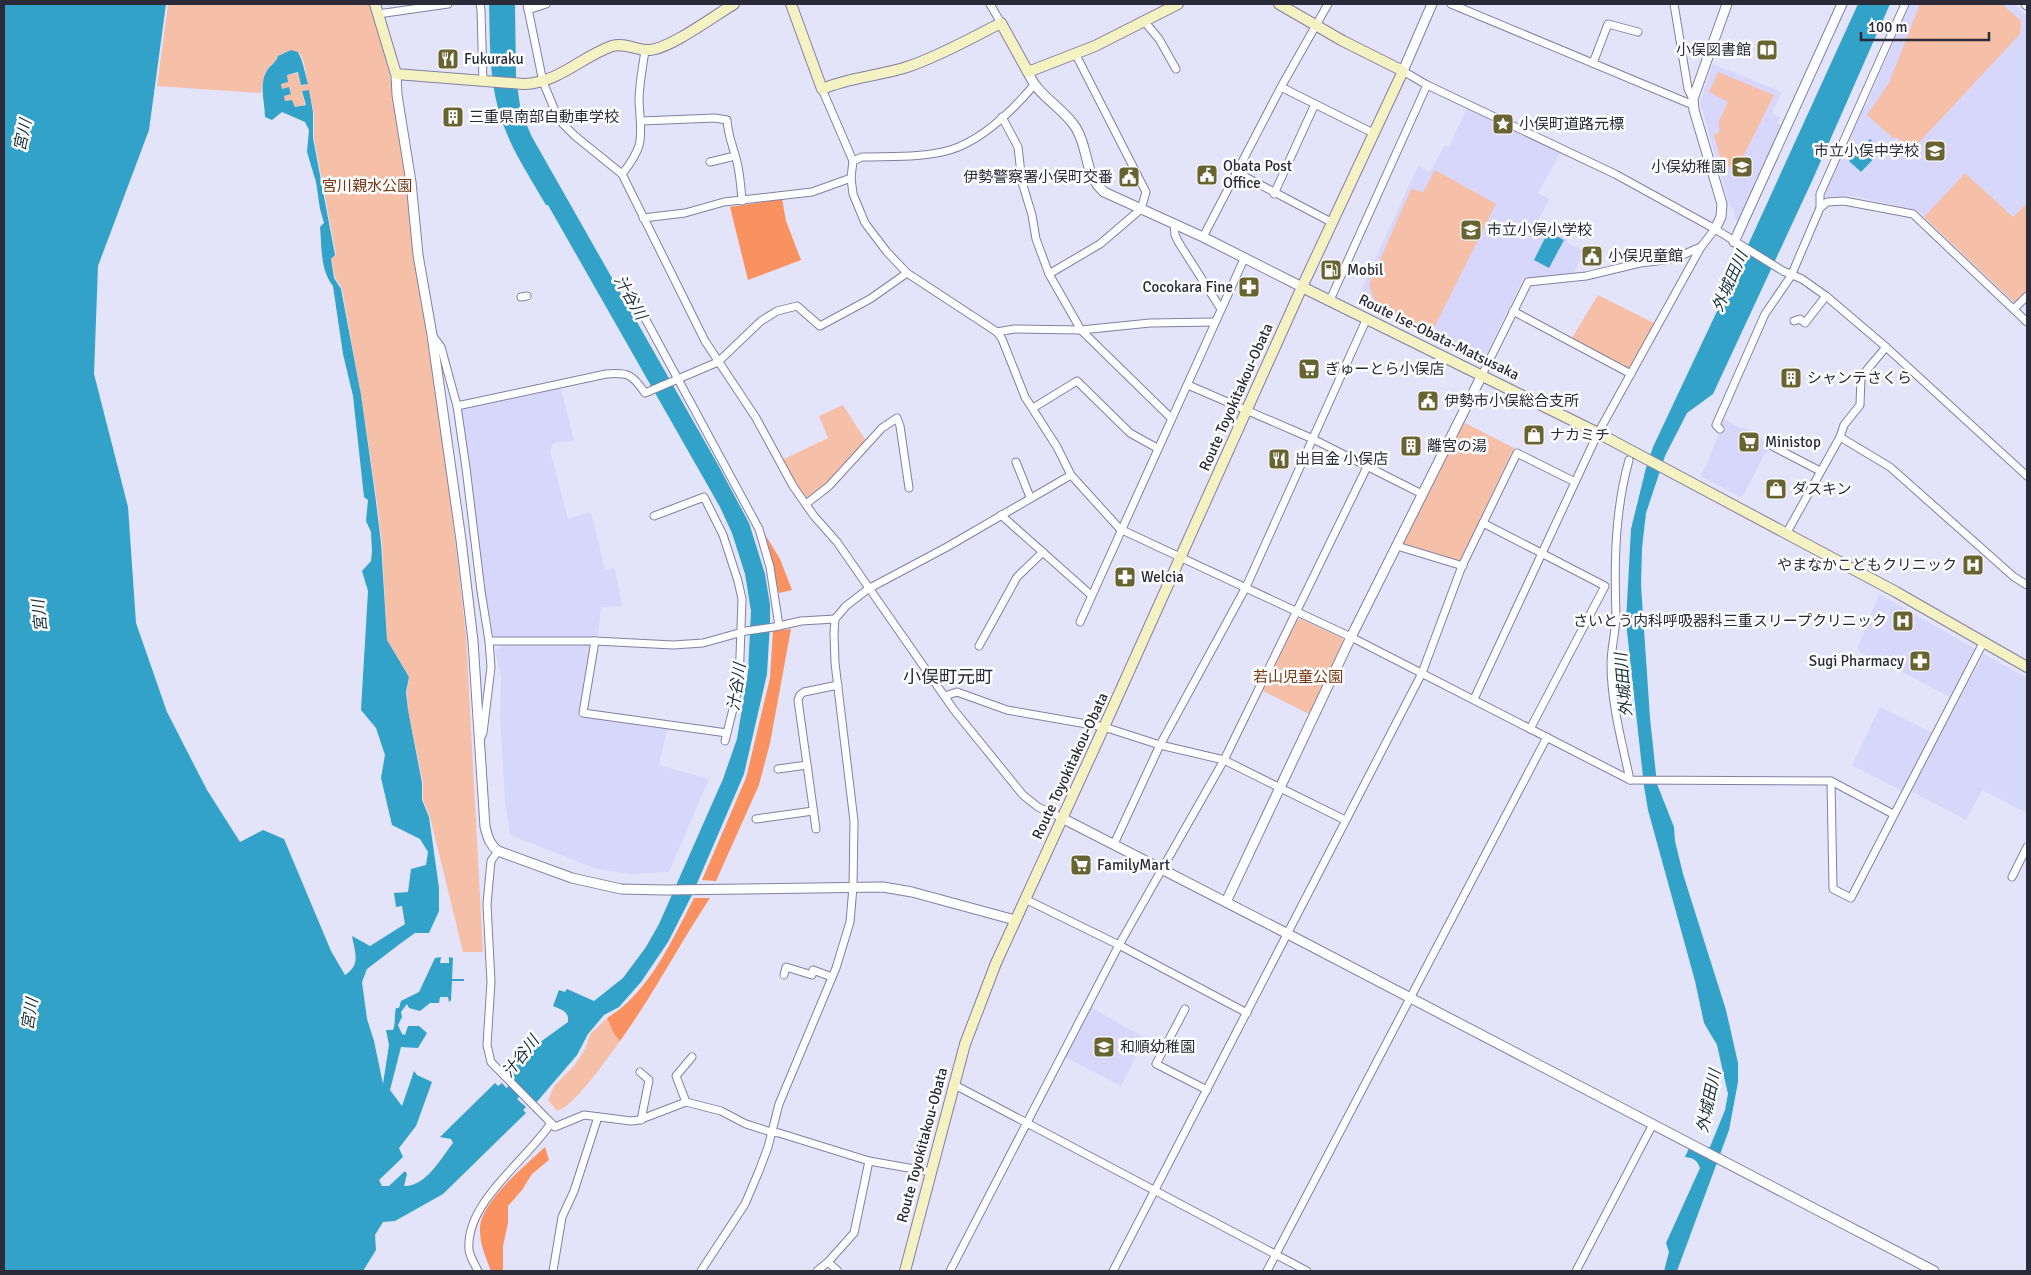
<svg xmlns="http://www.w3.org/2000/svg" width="2031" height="1275" viewBox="0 0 2031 1275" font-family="Signika,'Noto Sans JP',sans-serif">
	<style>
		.built { fill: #d7d7fb }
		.green { fill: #f6c0a8 }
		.forest { fill: #f99260 }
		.water { fill: #32a2c9 }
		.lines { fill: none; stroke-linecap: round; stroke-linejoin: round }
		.river { stroke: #32a2c9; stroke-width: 15 }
		.minor-casing { stroke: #8180a2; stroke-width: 9 }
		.tertiary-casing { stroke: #8180a2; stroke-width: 11 }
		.secondary-casing { stroke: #8180a2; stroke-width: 12 }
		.minor { stroke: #fff; stroke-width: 7 }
		.tertiary { stroke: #fff; stroke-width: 9 }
		.secondary { stroke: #f4f2c3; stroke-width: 10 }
		.labels { text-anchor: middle; stroke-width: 5; stroke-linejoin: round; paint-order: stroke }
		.poi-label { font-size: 15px; fill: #2a2a38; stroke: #fff; text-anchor: start }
		.park-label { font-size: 15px; fill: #773612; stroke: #fff }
		.street-label { font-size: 15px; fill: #2a2a38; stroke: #fff }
		.water-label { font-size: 16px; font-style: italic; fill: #183039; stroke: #fff }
		.quarter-label { font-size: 18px; fill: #2a2a38; stroke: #fff }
	</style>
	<rect width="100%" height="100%" fill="#e3e3fa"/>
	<!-- built -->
	<g class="built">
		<polygon points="1910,4 2014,4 2027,16 2027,291 2016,304 1917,210 1852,196 1827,197 1825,194 1862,108 1865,108"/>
		<polygon points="1713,64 1782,92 1772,113 1780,117 1777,123 1783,127 1739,223 1735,218 1734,208 1730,207 1700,102"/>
		<polygon points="1467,108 1561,152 1538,193 1549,199 1538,221 1568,239 1567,243 1585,251 1573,274 1523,279 1482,363 1356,301 1418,166 1430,172 1445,145 1449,147"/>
		<polygon points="561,388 574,440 553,443 550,451 568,519 591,512 605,570 615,568 622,606 601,607 598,638 494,638 484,586 461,409"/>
		<polygon points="1724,419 1742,429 1744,427 1763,440 1767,434 1774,442 1763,457 1743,496 1740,497 1700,476 1708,462"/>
		<polygon points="1879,594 1975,649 1950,697 1898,670 1914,639 1896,670 1857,650"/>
		<polygon points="504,645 590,645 591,648 579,712 585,716 667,729 659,765 709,779 669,872 630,874 597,869 510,835 505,802 500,719 501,677 495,651"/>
		<polygon points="1984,654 2027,678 2027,813 1982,790 1966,820 1915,793 1902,791 1852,765 1880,707 1939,736"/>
		<polygon points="1090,1007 1145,1038 1121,1086 1063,1056"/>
	</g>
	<!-- green -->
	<g class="green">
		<path d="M168 4H375L394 97 432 335 466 636 483 952H463L430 817 423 800V783L408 710 407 692 409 677 387 640 382 544 376 495 361 395 342 289 335 277 331 259 336 255 314 138V113L309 90 302 91 305 105 295 107 292 100 285 101 284 96 291 94 290 87 282 89 281 83 288 82 287 75 298 73 301 86 308 84C303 62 306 42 278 56L276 60 265 72 261 93 157 86Z"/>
		<polygon points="1920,4 2002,4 2021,21 2020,34 1912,150 1898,138 1893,138 1867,115 1889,83"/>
		<polygon points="1718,72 1774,95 1737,169 1722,164 1714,135 1720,131 1718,123 1728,102 1709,92"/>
		<polygon points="1435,170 1496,204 1432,332 1376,305 1369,285 1411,189 1423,192"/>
		<polygon points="1965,173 2013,217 2027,203 2027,291 2016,304 1924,217"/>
		<polygon points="1598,295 1658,325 1631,374 1570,341"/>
		<polygon points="843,405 866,441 852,461 806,504 780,461 828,438 819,416"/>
		<polygon points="1461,421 1514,448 1460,561 1403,543"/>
		<polygon points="1301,619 1342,638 1344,641 1309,714 1263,691 1297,620"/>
		<path d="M607 1018 614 1034 620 1041C609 1056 574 1107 557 1111L548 1100 554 1086 574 1066 585 1049 590 1034Z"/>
	</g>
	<!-- forest -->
	<g class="forest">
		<polygon points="782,199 786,221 801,260 748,280 730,207"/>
		<polygon points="766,536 780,559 792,590 779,593"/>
		<polygon points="791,629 770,743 759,785 716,881 702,880 746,778 770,678 773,631"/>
		<path d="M694 898H710C679 945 653 995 620 1041L614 1034 607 1018C649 993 672 940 694 898Z"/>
		<path d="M545 1147 549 1160 532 1174 522 1190 508 1206V1223L503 1246V1270L491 1271C486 1258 480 1245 480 1230 479 1203 526 1165 545 1147Z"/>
	</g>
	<!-- water -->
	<g class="water">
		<path d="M4 4H166L149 130 98 266 94 374 128 507 136 623 167 712 207 790 240 842 263 830 284 839 331 951 345 975C361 965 355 953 352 936L370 946 405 924 402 906 396 907 394 893 408 892 411 869 426 865 428 852 420 839 392 825 381 778 385 755 376 728 361 710 368 591 362 571 371 561 372 551 371 532 366 521 368 500 364 497 353 396 343 354 333 286C320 270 322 247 320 227L324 223 320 209 316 182 307 152 309 130 305 122 282 112 272 120 265 117C265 103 259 86 266 72 269 66 276 63 278 56L291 50 298 52 302 61 308 84 301 85 298 72 287 75 288 82 281 84 282 89 289 87 291 94 284 96 285 101 292 100 295 107 306 105 302 91 309 90 313 112V138L335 255 331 259 334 278 341 289 361 395 375 494 381 543 387 640 409 677 406 692 408 710 422 783V800L429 817 439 888V911L429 933H415L401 943 367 969 362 982 367 1019 374 1041 383 1084 389 1045 386 1030H393C396 1022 394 1016 396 1008H399L401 1001 419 992 435 958 441 957 440 963H449V957L453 958 452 979H464V981H452L451 1000 449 1002 448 997H440L439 1003H430L420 1011 409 1008 407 1004 401 1012 402 1017 398 1025 402 1034 405 1035 408 1026H419L427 1033 418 1048 401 1047 390 1090 402 1106 414 1071 417 1075 432 1082 416 1126 399 1148 403 1157 379 1180 382 1186H389L405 1171 407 1174 404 1186C426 1187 441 1158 453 1143L451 1139 440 1137 495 1083 498 1086 502 1083 511 1093 508 1096 514 1101 517 1099 526 1107 523 1110 526 1113 443 1194 395 1221 383 1222 375 1235 376 1250 363 1271H4Z"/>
		<path d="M489 4H515L516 78 521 112 532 137 717 463 749 523 765 574 770 605V623L767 674 744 774 692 895 668 942 641 982 619 1007 604 1015 588 1034 577 1055 535 1104 506 1074 539 1043 568 1022C569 1011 562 1010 553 1006L559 990 565 992 567 989 594 1001 623 978 646 947 659 924 723 779 737 739 748 672 751 611 745 574 732 533 720 507 548 205H546C528 174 507 143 498 108 489 74 490 38 489 4Z"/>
		<path d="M1858 4H1890L1812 181 1713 394 1687 413 1665 456 1646 513 1642 548 1641 585 1650 718 1657 784 1674 827 1675 841 1683 874 1726 1010 1738 1063V1082L1729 1130 1677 1271H1664L1669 1252 1666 1243 1700 1168C1697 1160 1694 1158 1685 1157L1689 1148 1710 1147 1725 1110 1728 1094 1717 1045 1704 1023 1695 981 1648 810 1644 786 1626 622 1631 529 1646 468 1653 447 1743 256Z"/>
		<polygon points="1870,139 1882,150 1861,172 1849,161"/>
		<polygon points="1548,232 1564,240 1549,268 1534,260"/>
	</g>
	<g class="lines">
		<!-- river -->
		<polyline class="river" points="498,1112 526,1075"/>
		<!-- minor casing -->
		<g class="minor-casing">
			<g id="minor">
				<polyline points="480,4 481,10 483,81"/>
				<polyline points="527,4 543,82 556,113 563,124 575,136 622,174 705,341 756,418 793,486 814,516 837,542 954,710 1023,795 1038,807 1062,818"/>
				<polyline points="990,4 1001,23"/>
				<polyline points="1451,4 1693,105"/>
				<polyline points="1674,4 1688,89 1693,99"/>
				<polyline points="528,10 546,4"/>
				<polyline points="378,14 448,4"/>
				<polyline points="1144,21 1159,39 1176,69"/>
				<polyline points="1593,63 1608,24 1638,32"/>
				<polyline points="1403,71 1427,85 1615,174 1715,229 1783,271 1802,279 1826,296 1886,347 2027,476"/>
				<polyline points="1281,87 1373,133"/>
				<polyline points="822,89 853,161 851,178 853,194 865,223 887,252 907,273 997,332 1002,339 1025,397 1057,447 1071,475 1120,529 1351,637 1630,780 1831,781 1893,814"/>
				<polyline points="1002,117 1018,147 1022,182 1032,215 1036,239 1049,274 1081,330 1171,418"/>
				<path d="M641 121 715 118 727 120C728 135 732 144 736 158 740 172 741 186 742 201"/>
				<path d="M853 161 862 157C891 156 923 158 950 150 983 140 1012 111 1034 85"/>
				<polyline points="710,162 735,156"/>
				<polyline points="1236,172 1331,222"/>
				<path d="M622 174C646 144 641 137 639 101 639 84 643 66 645 50"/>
				<polyline points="1274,194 1315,104"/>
				<polyline points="1820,208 1820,194 1905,4"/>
				<polyline points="643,218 685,213 724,202 812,192 851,178"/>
				<polyline points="1174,223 1175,235 1179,243 1221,309"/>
				<polyline points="1203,237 1281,87 1328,4"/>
				<polyline points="1049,274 1100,244 1141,209 1146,192 1075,53"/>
				<polyline points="633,296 759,529 770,567 779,626"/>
				<polyline points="521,297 527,296"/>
				<polyline points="1330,300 1427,85"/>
				<polyline points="2014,309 2027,296"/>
				<polyline points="1513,311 1631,374"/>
				<polyline points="1794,321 1800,319 1805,323 1826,296"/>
				<polyline points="997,332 1014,329 1081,330 1150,323 1215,322"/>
				<path d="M432 335 441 347 457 406 606 374C628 372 632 374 645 393L718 362 761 321 777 311 797 306 820 326 870 299 907 273"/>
				<polyline points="1482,375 1528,282 1586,276 1640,263 1673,259 1701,247"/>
				<polyline points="1188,385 1313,439 1422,494"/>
				<polyline points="457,406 466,468 481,591 489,641 491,667 483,733 479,741"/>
				<polyline points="1033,408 1077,381 1130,433 1157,448"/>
				<polyline points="1720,429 1716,425 1765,314 1791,276 1820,208 1827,202 1844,201 1913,214 2027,322"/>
				<polyline points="1840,437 1844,425 1860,405 1861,377 1886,347"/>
				<polyline points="1772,446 1820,471"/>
				<path d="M1629 460C1615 510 1614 563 1616 615 1616 631 1611 648 1611 664 1611 703 1622 742 1630 780"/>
				<polyline points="1016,462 1030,497"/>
				<polyline points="806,504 829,486 882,428 897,418 900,426 909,488"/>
				<polyline points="1001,515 1091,595"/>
				<polyline points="654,516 704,497 723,535 738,581 742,599 739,685 725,741"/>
				<polyline points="1483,523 1517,453 1575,482"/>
				<polyline points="1786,534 1840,437 1890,467 2014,577 2027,585"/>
				<polyline points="1397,546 1463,566"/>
				<polyline points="1080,622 1244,259"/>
				<polyline points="489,641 595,641 673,645 703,643 746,631 774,627 801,621 835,619"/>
				<polyline points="595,641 583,713 727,733"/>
				<polyline points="979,646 1017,577 1043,552"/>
				<polyline points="945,696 957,692 1007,710 1104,727 1160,745 1224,760 1345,820"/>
				<polyline points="1474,699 1598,433 1701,247 1715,229"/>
				<polyline points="778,769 807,765"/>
				<polyline points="1831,781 1833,889 1851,898 1983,643"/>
				<polyline points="756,819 813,811"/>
				<polyline points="816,829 798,700 800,695 804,692 838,685"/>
				<polyline points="1114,844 1160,745 1246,587 1367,318"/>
				<polyline points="498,851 491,861 487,904 491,982 487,1045 491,1062 555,1127 584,1115 631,1121 639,1120 686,1102 721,1111 746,1124 771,1132 779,1133 869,1161 931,1172"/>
				<polyline points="2012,877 2027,847"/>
				<polyline points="1025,899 1119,945 1247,1013"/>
				<polyline points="784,975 786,967 812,975 813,970 832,977"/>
				<polyline points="1185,1009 1156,1064 1207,1090"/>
				<polyline points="640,1072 649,1080 641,1120"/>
				<polyline points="953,1084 1307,1271"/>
				<polyline points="686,1102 676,1076 692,1057"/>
				<polyline points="828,1262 838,1271"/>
				<path d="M478 1271C475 1265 470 1257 469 1250 465 1202 527 1160 551 1123"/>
				<polyline points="553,1271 562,1217 574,1191 598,1117"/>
				<polyline points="701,1271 745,1204 759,1171 768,1147 779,1104 836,968 850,922 853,887 854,821 835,663 834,633 835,619 846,606 868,589 947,547 1071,475"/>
				<polyline points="817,1271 828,1262 854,1233 869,1161"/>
				<polyline points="950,1271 1119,945 1224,760 1367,467"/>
				<polyline points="1113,1271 1422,673 1462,566 1483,523 1605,586 1530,729"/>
				<polyline points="1267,1271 1547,737"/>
				<polyline points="1576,1271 1653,1124"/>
			</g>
		</g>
		<!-- tertiary casing -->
		<g class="tertiary-casing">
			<g id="tertiary">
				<polyline points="2026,4 2027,5"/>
				<polyline points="1403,71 1432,4"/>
				<path d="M1028 72C1037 96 1063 107 1076 128 1089 149 1084 175 1104 192L1203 237 1302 287"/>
				<path d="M396 74 397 95 411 182 418 255 432 335 461 540 473 641 485 827C488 837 489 844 498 851L572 878 621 889 665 890 883 887 912 892 1015 920"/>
				<polyline points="1715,229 1721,217 1722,204 1694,110 1693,99 1727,4"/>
				<polyline points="1734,242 1842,4"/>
				<polyline points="1062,818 1286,933 1934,1271"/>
				<polyline points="1226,902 1351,637 1482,375"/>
			</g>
		</g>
		<!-- secondary casing -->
		<g class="secondary-casing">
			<g id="secondary">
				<path d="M375 4 396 74 524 84C558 83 581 57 612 46 625 42 637 51 650 50 671 48 714 16 734 4"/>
				<path d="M791 4 822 89C850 77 879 76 907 67 940 56 971 38 1001 23L1028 72 1095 46 1178 4"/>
				<polyline points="1279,4 1343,41 1403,71 1302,287 1598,433 1896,592 2027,667"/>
				<polyline points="905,1271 965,1044 996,963 1104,727 1302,287"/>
			</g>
		</g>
		<!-- minor -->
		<use href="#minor" class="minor"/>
		<!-- tertiary -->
		<use href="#tertiary" class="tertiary"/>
		<!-- secondary -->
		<use href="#secondary" class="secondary"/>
	</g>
	<!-- icons -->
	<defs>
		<g id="library-square" transform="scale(1.125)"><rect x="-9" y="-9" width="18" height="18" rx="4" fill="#676431" stroke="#fff"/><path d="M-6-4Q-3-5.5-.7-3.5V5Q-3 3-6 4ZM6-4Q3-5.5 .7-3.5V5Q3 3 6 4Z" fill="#fff"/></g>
		<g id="restaurant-square" transform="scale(1.125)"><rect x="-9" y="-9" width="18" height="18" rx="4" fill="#676431" stroke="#fff"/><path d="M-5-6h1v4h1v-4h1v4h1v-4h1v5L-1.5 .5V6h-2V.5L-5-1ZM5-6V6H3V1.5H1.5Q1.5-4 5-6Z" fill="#fff"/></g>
		<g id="building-square" transform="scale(1.125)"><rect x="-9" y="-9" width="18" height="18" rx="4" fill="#676431" stroke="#fff"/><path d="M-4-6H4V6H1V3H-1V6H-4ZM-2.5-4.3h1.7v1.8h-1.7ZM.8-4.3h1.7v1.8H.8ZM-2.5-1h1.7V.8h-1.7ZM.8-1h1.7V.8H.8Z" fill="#fff"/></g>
		<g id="sight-square" transform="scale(1.125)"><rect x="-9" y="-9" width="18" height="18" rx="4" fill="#676431" stroke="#fff"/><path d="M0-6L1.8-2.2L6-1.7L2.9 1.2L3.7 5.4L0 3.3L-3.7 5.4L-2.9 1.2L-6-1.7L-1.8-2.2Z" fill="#fff"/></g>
		<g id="school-square" transform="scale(1.125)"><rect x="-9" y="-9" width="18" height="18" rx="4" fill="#676431" stroke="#fff"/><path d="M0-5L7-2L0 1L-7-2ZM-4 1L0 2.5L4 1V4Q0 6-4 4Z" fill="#fff"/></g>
		<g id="civic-square" transform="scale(1.125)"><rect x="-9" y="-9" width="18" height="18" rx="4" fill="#676431" stroke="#fff"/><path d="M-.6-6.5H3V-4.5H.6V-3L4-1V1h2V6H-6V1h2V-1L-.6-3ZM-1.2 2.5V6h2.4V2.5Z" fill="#fff"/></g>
		<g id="fuel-square" transform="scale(1.125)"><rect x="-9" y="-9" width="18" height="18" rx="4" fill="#676431" stroke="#fff"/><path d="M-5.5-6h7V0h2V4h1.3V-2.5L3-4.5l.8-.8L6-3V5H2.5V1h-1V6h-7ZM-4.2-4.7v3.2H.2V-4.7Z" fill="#fff"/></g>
		<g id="pharmacy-square" transform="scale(1.125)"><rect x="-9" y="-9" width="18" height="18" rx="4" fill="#676431" stroke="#fff"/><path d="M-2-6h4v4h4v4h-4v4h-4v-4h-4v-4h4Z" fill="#fff"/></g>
		<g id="supermarket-square" transform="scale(1.125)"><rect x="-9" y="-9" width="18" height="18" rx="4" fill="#676431" stroke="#fff"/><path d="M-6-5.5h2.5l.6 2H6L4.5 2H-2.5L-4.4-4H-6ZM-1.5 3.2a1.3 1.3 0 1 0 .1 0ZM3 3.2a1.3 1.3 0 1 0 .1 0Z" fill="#fff"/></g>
		<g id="shop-square" transform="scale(1.125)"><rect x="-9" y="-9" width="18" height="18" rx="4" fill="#676431" stroke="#fff"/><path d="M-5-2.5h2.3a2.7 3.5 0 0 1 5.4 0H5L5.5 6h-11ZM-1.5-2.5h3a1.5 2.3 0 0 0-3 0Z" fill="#fff"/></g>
		<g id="hospital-square" transform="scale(1.125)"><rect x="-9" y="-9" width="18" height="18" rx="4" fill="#676431" stroke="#fff"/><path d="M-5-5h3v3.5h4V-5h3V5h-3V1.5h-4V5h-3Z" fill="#fff"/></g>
	</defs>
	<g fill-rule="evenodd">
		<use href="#library-square" x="1767" y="50"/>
		<use href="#restaurant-square" x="448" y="59"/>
		<use href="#building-square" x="453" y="117"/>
		<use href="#sight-square" x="1503" y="124"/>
		<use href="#school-square" x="1935" y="151"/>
		<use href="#school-square" x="1742" y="167"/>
		<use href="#civic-square" x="1207" y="175"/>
		<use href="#civic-square" x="1129" y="177"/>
		<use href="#school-square" x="1471" y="230"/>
		<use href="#civic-square" x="1592" y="256"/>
		<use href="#fuel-square" x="1331" y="270"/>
		<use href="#pharmacy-square" x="1249" y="287"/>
		<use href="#supermarket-square" x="1309" y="369"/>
		<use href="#building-square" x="1791" y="378"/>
		<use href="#civic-square" x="1428" y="401"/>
		<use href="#shop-square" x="1534" y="435"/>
		<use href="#supermarket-square" x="1749" y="442"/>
		<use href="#building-square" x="1411" y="446"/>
		<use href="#restaurant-square" x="1279" y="459"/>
		<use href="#shop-square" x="1776" y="489"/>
		<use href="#hospital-square" x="1973" y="565"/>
		<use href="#pharmacy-square" x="1125" y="577"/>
		<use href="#hospital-square" x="1903" y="621"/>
		<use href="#pharmacy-square" x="1920" y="661"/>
		<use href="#supermarket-square" x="1081" y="865"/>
		<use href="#school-square" x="1104" y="1047"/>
	</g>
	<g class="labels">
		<!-- poi labels -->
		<g class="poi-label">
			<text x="1751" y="55" text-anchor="end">小俣図書館</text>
			<text x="464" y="64">Fukuraku</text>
			<text x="469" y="122">三重県南部自動車学校</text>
			<text x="1519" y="129">小俣町道路元標</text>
			<text x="1919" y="156" text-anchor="end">市立小俣中学校</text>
			<text x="1223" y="171">Obata Post<tspan x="1223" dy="17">Office</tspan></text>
			<text x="1726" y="172" text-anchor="end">小俣幼稚園</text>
			<text x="1113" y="182" text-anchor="end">伊勢警察署小俣町交番</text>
			<text x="1487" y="235">市立小俣小学校</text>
			<text x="1608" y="261">小俣児童館</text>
			<text x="1347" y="275">Mobil</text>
			<text x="1233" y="292" text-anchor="end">Cocokara Fine</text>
			<text x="1325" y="374">ぎゅーとら小俣店</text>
			<text x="1807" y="383">シャンテさくら</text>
			<text x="1444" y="406">伊勢市小俣総合支所</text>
			<text x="1550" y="440">ナカミチ</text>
			<text x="1765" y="447">Ministop</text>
			<text x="1427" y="451">離宮の湯</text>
			<text x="1295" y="464">出目金 小俣店</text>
			<text x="1792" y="494">ダスキン</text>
			<text x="1957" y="570" text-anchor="end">やまなかこどもクリニック</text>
			<text x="1141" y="582">Welcia</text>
			<text x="1887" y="626" text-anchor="end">さいとう内科呼吸器科三重スリープクリニック</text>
			<text x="1904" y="666" text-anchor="end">Sugi Pharmacy</text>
			<text x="1097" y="870">FamilyMart</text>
			<text x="1120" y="1052">和順幼稚園</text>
		</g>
		<!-- park labels -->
		<g class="park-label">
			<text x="367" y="191">宮川親水公園</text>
			<text x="1298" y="682">若山児童公園</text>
		</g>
		<!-- street labels -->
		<g class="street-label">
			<text transform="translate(1439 337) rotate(26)" y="5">Route Ise-Obata-Matsusaka</text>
			<text transform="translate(1236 397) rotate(-66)" y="5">Route Toyokitakou-Obata</text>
			<text transform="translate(1070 766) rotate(-65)" y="5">Route Toyokitakou-Obata</text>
			<text transform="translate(922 1145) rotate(-75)" y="5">Route Toyokitakou-Obata</text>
		</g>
		<!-- water labels -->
		<g class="water-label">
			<text transform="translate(22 135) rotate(-78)" y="6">宮川</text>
			<text transform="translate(1729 281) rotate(-66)" y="6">外城田川</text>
			<text transform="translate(631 297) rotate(60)" y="6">汁谷川</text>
			<text transform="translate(39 616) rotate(-96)" y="6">宮川</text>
			<text transform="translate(1623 685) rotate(-95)" y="6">外城田川</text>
			<text transform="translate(736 687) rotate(-82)" y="6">汁谷川</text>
			<text transform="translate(29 1014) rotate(-81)" y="6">宮川</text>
			<text transform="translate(520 1056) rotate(-52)" y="6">汁谷川</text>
			<text transform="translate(1708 1101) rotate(-78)" y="6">外城田川</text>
		</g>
		<!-- quarter labels -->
		<g class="quarter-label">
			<text x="948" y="683">小俣町元町</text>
		</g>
	</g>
	<!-- border -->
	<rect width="2031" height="1275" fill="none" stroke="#2a2a38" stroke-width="10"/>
	<!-- scale -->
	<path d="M1861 32v8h128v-8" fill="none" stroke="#2a2a38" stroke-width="2.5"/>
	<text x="1868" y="32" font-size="15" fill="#2a2a38" stroke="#ffffff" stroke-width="4" paint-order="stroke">100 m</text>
</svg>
